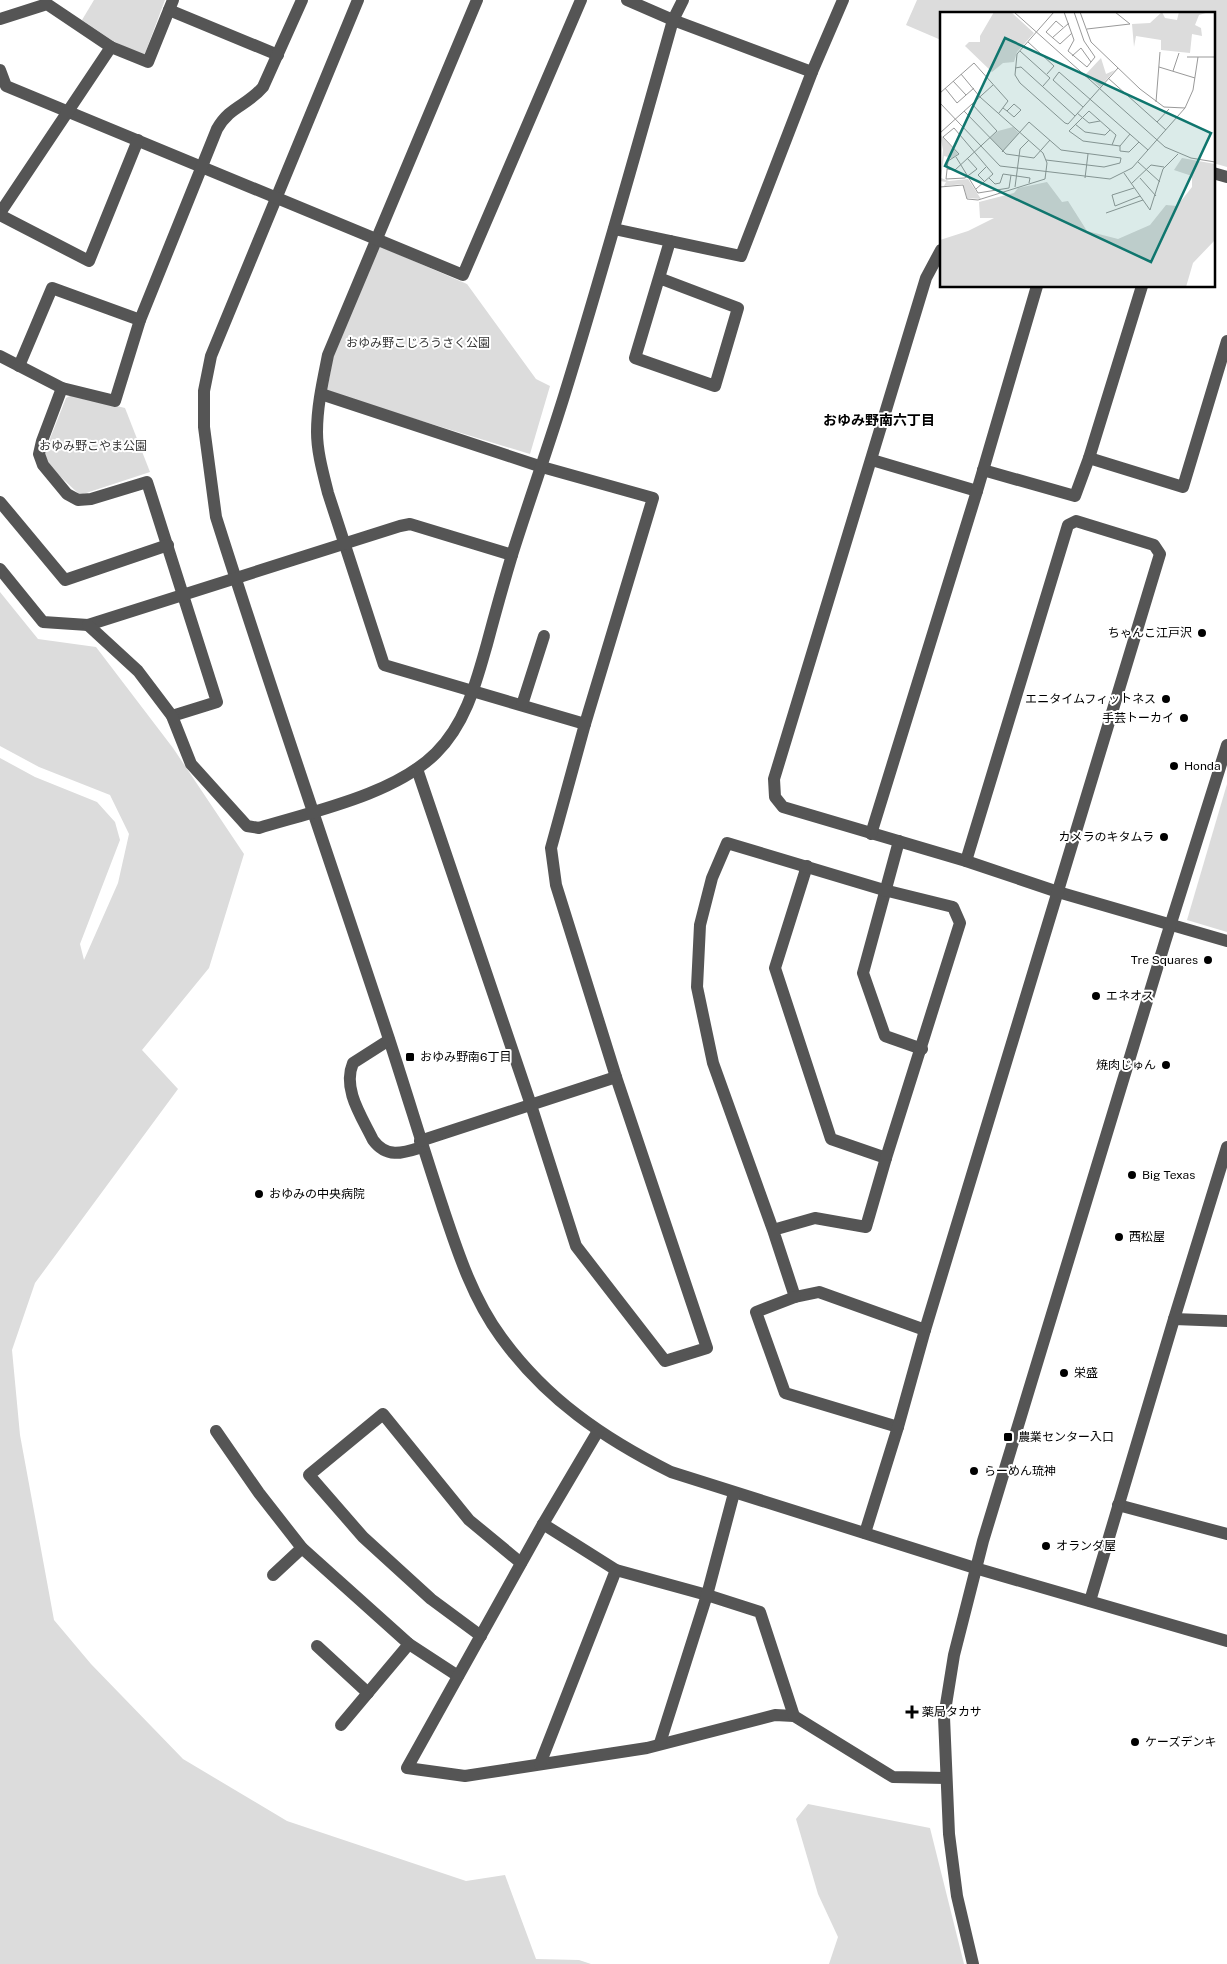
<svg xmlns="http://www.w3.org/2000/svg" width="1227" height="1964" viewBox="0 0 1227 1964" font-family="'Public Sans','Noto Sans JP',sans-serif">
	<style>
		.green { fill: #dcdcdc }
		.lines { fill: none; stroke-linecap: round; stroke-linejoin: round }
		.minor { stroke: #555; stroke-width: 12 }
		.poi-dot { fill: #000; stroke: #fff; stroke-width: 2 }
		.labels { text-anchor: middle; stroke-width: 4; stroke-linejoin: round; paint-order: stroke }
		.park-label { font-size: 12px; fill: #333; stroke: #fff }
		.poi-label { font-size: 12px; fill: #000; stroke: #fff; text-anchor: start }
		.neighbourhood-label { font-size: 14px; font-weight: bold; fill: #000; stroke: #fff }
		.inset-road { fill: none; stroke: #999; stroke-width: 1 }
		.view { fill: #0f766e; fill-opacity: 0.15; stroke: #0f766e; stroke-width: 2.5 }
		.inset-edge { fill: none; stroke: #000; stroke-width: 2.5 }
	</style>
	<rect width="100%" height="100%" fill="#fff"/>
	<!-- green -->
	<g class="green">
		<polygon points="94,0 165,0 144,56 113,41 82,20"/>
		<polygon points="917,0 1227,0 1227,167 1213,163 1213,14 941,14 941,40 906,25"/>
		<polygon points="379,246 467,284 536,379 550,386 530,454 327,392 334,351"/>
		<polygon points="72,395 125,408 150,472 80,495 50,467 44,454 66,398"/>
		<polygon points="0,592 38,639 96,647 173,748 244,854 209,968 142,1050 178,1089 35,1283 12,1350 20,1435 54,1620 91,1664 183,1759 287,1821 466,1881 505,1875 536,1959 579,1960 591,1964 0,1964 0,758 35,777 97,802 115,822 120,840 80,944 84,960 118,883 129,834 110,795 39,767 0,746"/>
		<polygon points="1227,784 1227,932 1187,920"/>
		<polygon points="808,1804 930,1828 964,1964 829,1964 838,1937 818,1894 796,1819"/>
	</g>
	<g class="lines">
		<!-- minor -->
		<g class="minor">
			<path d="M358 0 211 356 204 391V427L216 517C271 691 331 863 388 1036 407 1094 424 1151 443 1208 458 1253 473 1299 501 1337 546 1399 603 1438 671 1472L975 1568 1227 1641"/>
			<path d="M477 0 328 355C323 380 317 406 317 432 317 452 323 473 328 493L384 665 585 724"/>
			<polyline points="627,0 673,20 812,72"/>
			<polyline points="169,10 278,55"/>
			<polyline points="0,19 47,4 111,47 148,62 173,0"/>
			<polyline points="0,70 6,86 463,275 581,0"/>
			<polyline points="1213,173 1227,177"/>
			<polyline points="0,213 111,47"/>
			<polyline points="0,215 89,261 138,140"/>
			<polyline points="614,229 741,256 812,72 843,0"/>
			<polyline points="941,250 926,278 774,779 775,797 783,807 966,861 1058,892 1227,941"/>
			<polyline points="659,278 738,308 715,386 635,358 670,241"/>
			<path d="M0 356 62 388 115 401 140 320 217 129C230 106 247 106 263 87L302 0"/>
			<polyline points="19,366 52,288 140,320"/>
			<polyline points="62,388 42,441 39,454 43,465 67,494 78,500 91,499 147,482 217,702 172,716"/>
			<polyline points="321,394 542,467 653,498 585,724 551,848 556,885 616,1077 707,1348 665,1361 576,1246 531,1105 417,769"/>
			<polyline points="1089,458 1183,487 1227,341"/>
			<polyline points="872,460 977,491"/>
			<polyline points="983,470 1075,496 1089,458 1142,286"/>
			<polyline points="0,502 65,580 168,545"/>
			<polyline points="0,569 43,622 88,625 400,526 410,524 512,555"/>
			<path d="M88 625 138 671 172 716 191 764 247 826 259 828C315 811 395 794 436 753 466 723 476 683 487 644 495 614 503 585 512 555 529 501 548 448 565 393 603 270 638 145 673 20L683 0"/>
			<polyline points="522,705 544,636"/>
			<polyline points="871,834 977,491 1037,286"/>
			<polyline points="899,841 863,973 885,1036 922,1049"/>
			<polyline points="807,866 775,968 831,1139 886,1158"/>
			<path d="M389 1040 353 1063C342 1089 362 1117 373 1140 387 1159 403 1153 422 1147"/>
			<polyline points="420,1141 616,1077"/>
			<polyline points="773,1230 815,1218 866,1227 886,1158 960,923 953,907 884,890 727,843 712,878 700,925 697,987 713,1063 773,1230 795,1297 819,1292 925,1330"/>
			<polyline points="795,1297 756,1312 785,1393 898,1427"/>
			<polyline points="1174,1319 1227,1321"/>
			<polyline points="216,1431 259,1493 302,1548 409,1644 458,1676"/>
			<polyline points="598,1431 543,1524 407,1768 465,1776 647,1748 775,1715 794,1716 893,1777 946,1778"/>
			<polyline points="1118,1505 1227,1534"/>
			<polyline points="543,1524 616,1570 707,1595 760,1612 794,1716"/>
			<polyline points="865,1533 898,1427 925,1330 1160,554 1154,545 1076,521 1068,525 966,861"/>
			<polyline points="273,1575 302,1548"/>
			<polyline points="1090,1601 1174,1319 1227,1147"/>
			<polyline points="481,1636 431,1599 363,1537 309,1475 383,1414 469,1520 521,1563"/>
			<polyline points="317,1646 368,1693"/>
			<polyline points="341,1725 409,1644"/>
			<polyline points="660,1743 707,1595 734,1493"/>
			<polyline points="540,1764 616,1570"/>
			<polyline points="973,1964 957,1896 949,1834 944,1717 954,1655 983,1541 1165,942 1227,745"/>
		</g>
	</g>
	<!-- markers -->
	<g class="poi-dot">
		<circle cx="1202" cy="633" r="5"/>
		<circle cx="1166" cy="699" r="5"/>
		<circle cx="1184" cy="718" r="5"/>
		<circle cx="1174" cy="766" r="5"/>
		<circle cx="1164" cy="837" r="5"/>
		<circle cx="1208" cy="960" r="5"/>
		<circle cx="1096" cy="996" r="5"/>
		<rect x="405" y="1052" width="10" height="10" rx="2.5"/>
		<circle cx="1166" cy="1065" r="5"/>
		<circle cx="1132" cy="1175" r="5"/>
		<circle cx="259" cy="1194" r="5"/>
		<circle cx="1119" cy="1237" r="5"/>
		<circle cx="1064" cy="1373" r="5"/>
		<rect x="1003" y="1432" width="10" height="10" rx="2.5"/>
		<circle cx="974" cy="1471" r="5"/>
		<circle cx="1046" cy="1546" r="5"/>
		<path d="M909.5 1704.5h5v5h5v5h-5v5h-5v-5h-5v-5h5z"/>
		<circle cx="1135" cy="1742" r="5"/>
	</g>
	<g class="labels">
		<!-- park labels -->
		<g class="park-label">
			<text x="418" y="347">おゆみ野こじろうさく公園</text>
			<text x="93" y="450">おゆみ野こやま公園</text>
		</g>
		<!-- poi labels -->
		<g class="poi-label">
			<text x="1192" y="637" text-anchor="end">ちゃんこ江戸沢</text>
			<text x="1156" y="703" text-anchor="end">エニタイムフィットネス</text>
			<text x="1174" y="722" text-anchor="end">手芸トーカイ</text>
			<text x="1184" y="770">Honda</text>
			<text x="1154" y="841" text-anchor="end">カメラのキタムラ</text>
			<text x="1198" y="964" text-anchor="end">Tre Squares</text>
			<text x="1106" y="1000">エネオス</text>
			<text x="420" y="1061">おゆみ野南6丁目</text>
			<text x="1156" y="1069" text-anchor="end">焼肉じゅん</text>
			<text x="1142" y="1179">Big Texas</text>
			<text x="269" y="1198">おゆみの中央病院</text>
			<text x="1129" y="1241">西松屋</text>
			<text x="1074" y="1377">栄盛</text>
			<text x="1018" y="1441">農業センター入口</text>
			<text x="984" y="1475">らーめん琉神</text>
			<text x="1056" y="1550">オランダ屋</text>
			<text x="922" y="1716">薬局タカサ</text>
			<text x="1145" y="1746">ケーズデンキ</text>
		</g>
		<!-- neighbourhood labels -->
		<g class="neighbourhood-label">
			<text x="879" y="425">おゆみ野南六丁目</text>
		</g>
	</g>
	<!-- overview -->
	<g transform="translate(940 12)">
		<rect width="275" height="275" fill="#fff"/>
		<path d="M54 0H71L94 21 77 40 74 50 63 51 52 60 25 34 29 30H40V24ZM222 0 225 6 237 8 239 0H269L259 3 255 13 261 16 262 24 252 22 250 41 221 38V28L196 24 194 35 192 12 210 11ZM161 46 166 62 175 58 160 75 146 62ZM73 115 79 121 63 139 50 126 58 119ZM0 122 18 142 12 146 4 144 1 166 9 169 28 167 41 187 27 186 23 172 4 174 6 170 0 169 3 138ZM242 146 275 152V228L253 251 246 275H0V228L28 219 54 206H40L39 190 74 181 78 176 107 170 122 190 128 189 147 219 178 227 210 213 226 193 237 194 252 175V164L234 158Z" fill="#dcdcdc"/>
		<path class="inset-road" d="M74 0 225 135 251 146 275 150M114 0 77 42 75 63 80 71 125 111 128 112 178 56M124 0 134 28 128 39 147 55 155 45 144 29 134 0M140 0 151 30 200 77 224 95 245 96M175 0 190 12M123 15 116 9 106 20 120 32 132 21M147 17 190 12M112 26 129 11M88 30 114 54 107 62M80 39 110 66 103 74M132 44 141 36 151 50M247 45H275M219 55 255 66M75 56 81 55 135 104M233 59 239 41M168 66 226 118M13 69 26 83M5 76 17 91 34 76M0 81 34 51 68 89 59 101M216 90 220 40M0 91 60 154 170 167 192 156 245 96 253 78 258 45M143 95 113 68 119 60 208 138M63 96 67 99 74 105 81 98 74 92 67 99M24 99 66 142 94 146 110 128M137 101 149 111 160 109M217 110 229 97M135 112 145 120 165 123 170 118M0 121 53 73M172 133 176 123 149 99 129 119 143 129 180 134 190 122M180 134V139L189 140 199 130M62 140 89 110 121 138 181 146 180 151 164 155 106 148M16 145 38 181 69 176 71 163M27 146 37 157 25 166 6 167 8 149 19 142 3 125 14 116 53 162 36 177M198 150 220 170M7 157 15 158 57 119 32 92M184 161 210 198 223 157 238 142M49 166 55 172 60 171 63 162 90 166 89 171M145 166 148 142M200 166 216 184M45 170 38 163 46 155M191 172 211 153 224 155M0 175 23 173 27 187 38 188 105 167 107 151 103 141 40 85 21 62M75 175 80 137 89 128M194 176 172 183 175 194 200 184M166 201 203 188"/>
		<path class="view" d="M65 26 271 121 211 250 5 154Z"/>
		<rect width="275" height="275" class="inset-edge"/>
	</g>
</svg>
